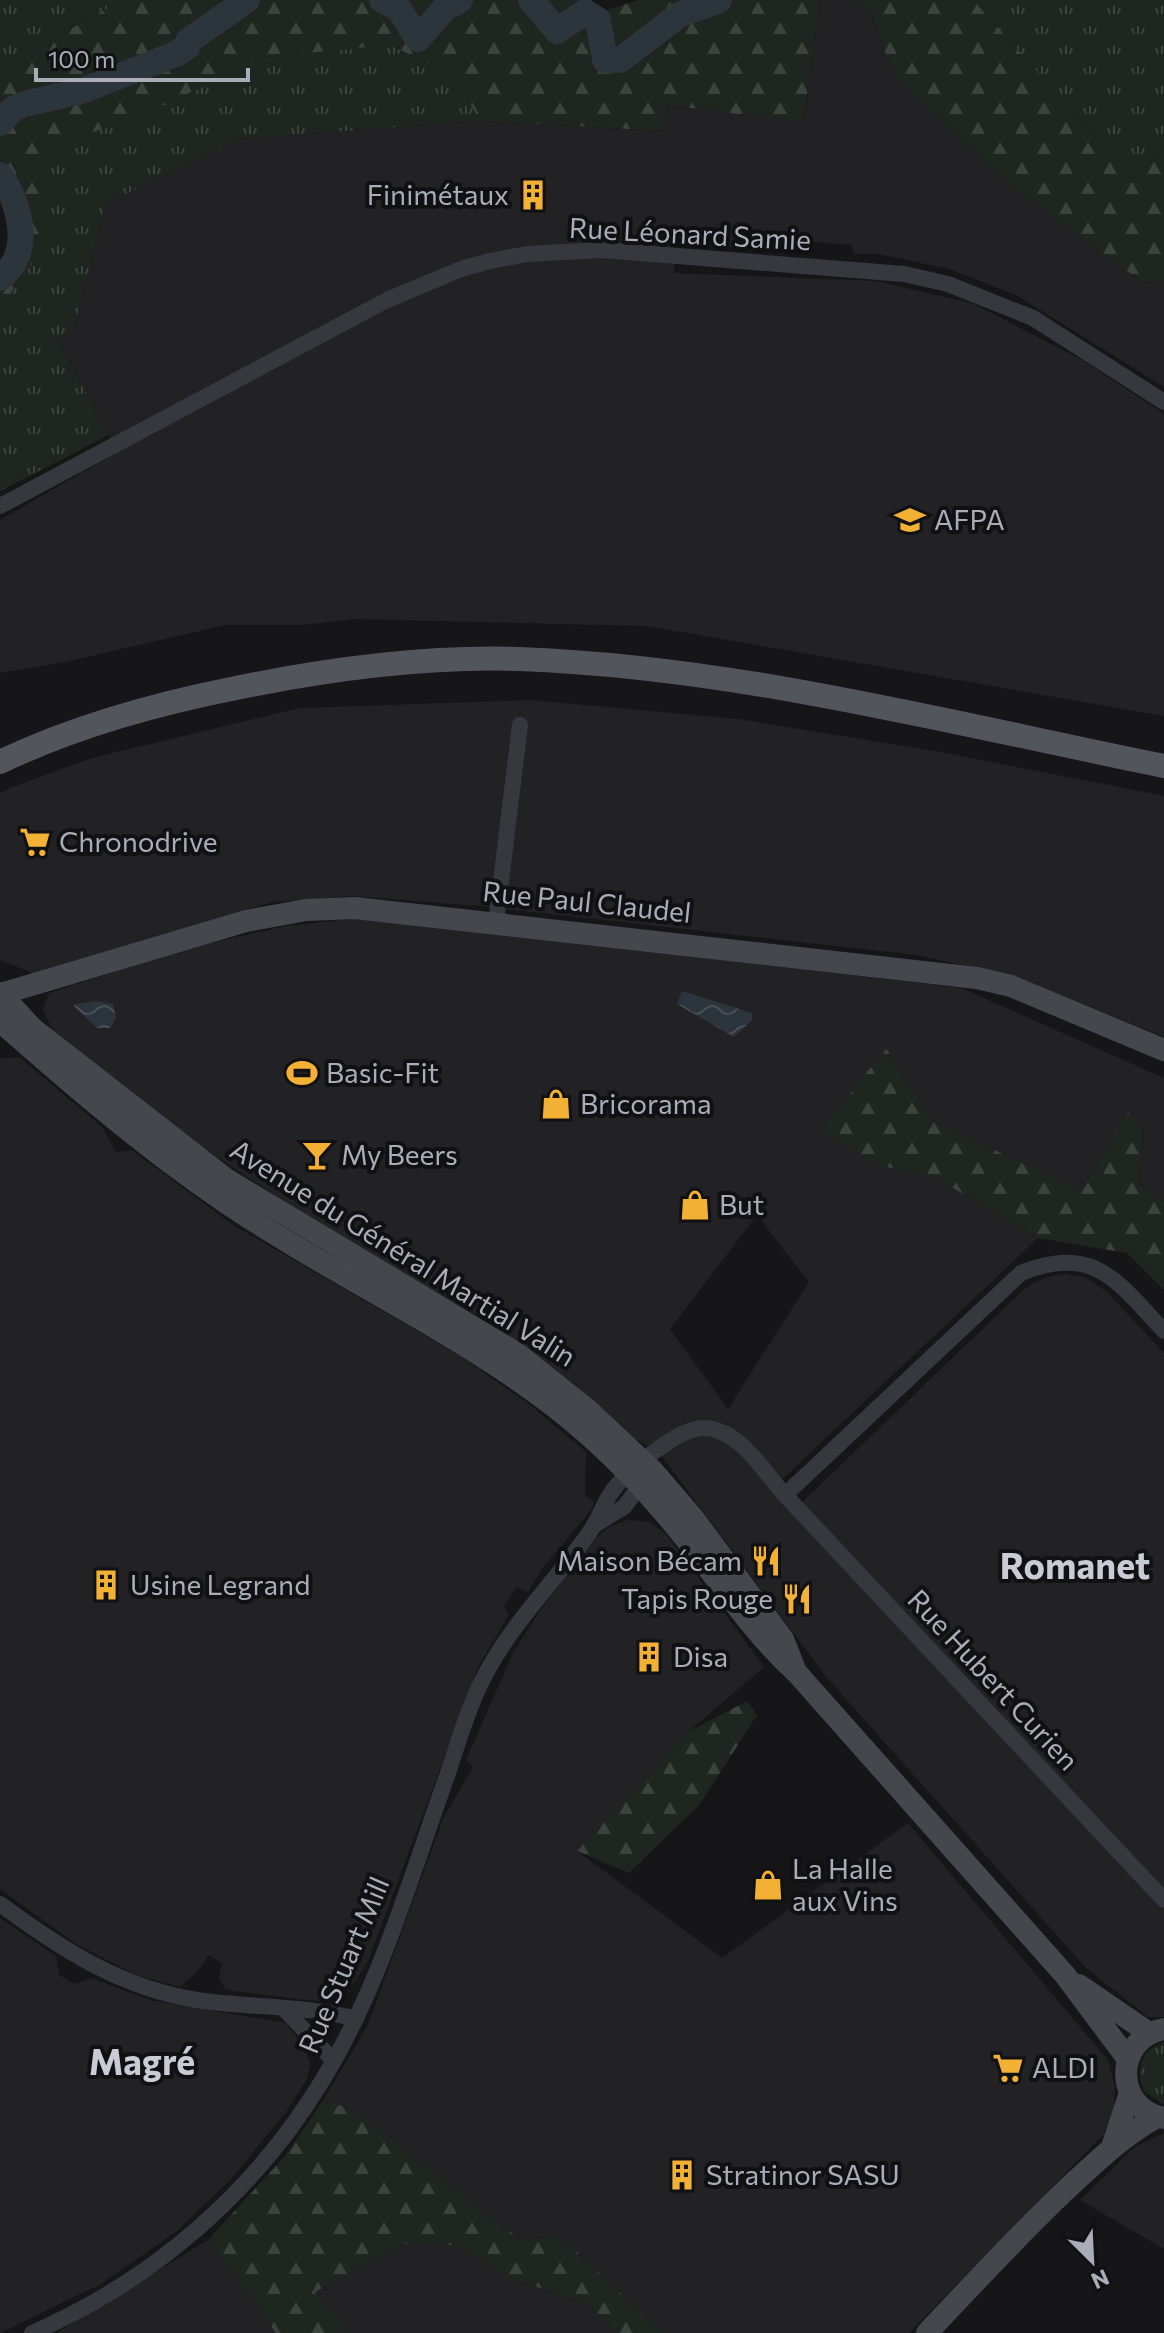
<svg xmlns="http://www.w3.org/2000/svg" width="1164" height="2333" viewBox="0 0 1164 2333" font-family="Commissioner,sans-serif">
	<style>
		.built { fill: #222225; fill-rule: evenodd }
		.grass { fill: url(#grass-tufts) }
		.forest { fill: url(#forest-firs) }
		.water { fill: url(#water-waves) }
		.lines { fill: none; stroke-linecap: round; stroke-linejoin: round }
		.river { stroke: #2c353c; stroke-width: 26 }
		.street { stroke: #37383d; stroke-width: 16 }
		.secondary { stroke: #45474d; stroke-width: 22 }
		.primary { stroke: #53555c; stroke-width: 24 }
		.labels { text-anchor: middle; stroke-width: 8; stroke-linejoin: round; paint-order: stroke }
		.poi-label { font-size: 28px; fill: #a8adb8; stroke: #111113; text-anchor: start }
		.street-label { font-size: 28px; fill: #a8adb8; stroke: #111113 }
		.district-label { font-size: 36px; font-weight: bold; fill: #c9ccd4; stroke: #111113 }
	</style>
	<defs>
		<pattern id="grass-tufts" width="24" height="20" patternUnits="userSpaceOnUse" patternTransform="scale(2)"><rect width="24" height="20" fill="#1e261f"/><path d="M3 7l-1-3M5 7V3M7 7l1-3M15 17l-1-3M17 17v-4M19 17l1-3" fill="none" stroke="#3c433d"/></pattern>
		<pattern id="forest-firs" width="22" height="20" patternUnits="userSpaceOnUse" patternTransform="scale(2)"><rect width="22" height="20" fill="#1e261f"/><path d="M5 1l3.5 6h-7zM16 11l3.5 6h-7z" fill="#3c433d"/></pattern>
		<pattern id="water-waves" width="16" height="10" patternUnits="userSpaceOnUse" patternTransform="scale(2)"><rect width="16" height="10" fill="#2c353c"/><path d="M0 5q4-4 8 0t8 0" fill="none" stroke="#485056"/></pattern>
	</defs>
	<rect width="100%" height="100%" fill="#161618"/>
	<!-- built -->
	<g class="built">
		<polygon points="820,0 846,0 868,7 894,76 1007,184 1142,282 1164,283 1164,387 1016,295 949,269 879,254 854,254 851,245 804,241 803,251 675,245 674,273 877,281 974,304 1084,361 1164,414 1164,716 647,626 355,619 301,625 225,625 65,662 0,673 0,520 118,452 57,337 74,329 106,204 240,139 480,121 664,131 665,105 803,122"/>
		<polygon points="531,700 738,719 941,752 1164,796 1164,1037 1015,976 916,955 479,906 351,896 273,902 33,973 0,960 0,793 10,788 92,758 300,708"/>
		<path d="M361 918 961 988 1164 1078V1201L1140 1184 1143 1131 1128 1113 1082 1192 935 1122 886 1048 882 1166 936 1178 1038 1238 776 1485 797 1507 1018 1295 1031 1284 1050 1276 1067 1274 1085 1277 1107 1292 1164 1353V2017H1148L1086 1968 827 1678 658 1451 616 1429 516 1341 482 1318 332 1233 172 1127 52 1029 43 1010 49 993 184 949 286 926ZM757 1215 809 1282 728 1409 670 1329Z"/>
		<polygon points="19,1057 102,1127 116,1152 132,1150 233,1225 459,1355 530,1405 586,1452 585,1495 594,1502 592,1509 542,1569 528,1592 517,1587 504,1607 509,1615 479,1665 368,1961 354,1983 324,2002 226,1990 219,1978 222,1964 209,1955 198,1971 180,1987 136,1975 76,1944 0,1889 0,1058"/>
		<polygon points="627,1520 650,1522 667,1535 764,1667 688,1732 577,1851 722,1958 908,1823 1108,2060 1115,2087 1114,2110 1103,2135 909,2333 664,2333 557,2234 522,2241 361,2114 324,2099 367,2027 443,1819 473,1767 466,1760 513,1653 539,1612 594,1539 609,1527"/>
		<polygon points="0,1918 56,1956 59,1975 75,1984 91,1978 150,2000 286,2023 305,2048 310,2065 307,2079 286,2112 232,2178 177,2231 101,2284 0,2333"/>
		<polygon points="1164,2133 1164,2249 1080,2200 1135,2147"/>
		<polygon points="208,2240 276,2333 56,2333"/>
		<polygon points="405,2244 457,2245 513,2279 588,2304 617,2333 345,2333 348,2329 315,2292"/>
	</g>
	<!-- grass -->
	<g class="grass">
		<polygon points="0,0 123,0 0,68"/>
		<polygon points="973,0 1164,0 1164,148 1133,178"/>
		<polygon points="390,45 456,77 480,121 240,139 106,204 74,329 57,338 109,435 0,491 0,327 8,299 20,277 45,250 48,144 128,122 265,57"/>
		<path d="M1164 2042V2105L1144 2091C1135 2070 1141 2049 1164 2042Z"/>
	</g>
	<!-- forest -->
	<g class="forest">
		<polygon points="123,0 584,0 603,11 639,0 820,0 803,122 666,105 665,131 480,121 456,77 390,45 265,57 128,122 49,144 45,250 20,277 8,299 0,328 0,262 30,227 0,180 0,68"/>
		<polygon points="846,0 973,0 1133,178 1164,148 1164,283 1142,282 1007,184 894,76 868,7"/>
		<polygon points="886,1048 935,1122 1082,1191 1128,1112 1143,1131 1140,1184 1164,1201 1164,1290 1127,1253 1038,1238 936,1178 882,1166 820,1132"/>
		<polygon points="747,1701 757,1715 700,1804 629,1873 577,1851 688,1732"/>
		<polygon points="324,2099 361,2114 522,2241 557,2234 664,2333 617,2333 588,2304 513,2279 456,2245 405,2244 315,2292 349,2329 345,2333 276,2333 208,2240 286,2155"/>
	</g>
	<!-- water -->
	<g class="water">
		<polygon points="682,991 752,1013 752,1020 734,1037 677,1004"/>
		<polygon points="95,1001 113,1004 116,1018 110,1028 97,1028 73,1005"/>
	</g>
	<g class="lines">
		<!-- river -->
		<g class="river">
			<polyline points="382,0 399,9 418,39 445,8 460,0"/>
			<polyline points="531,0 557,31 585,12 598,20 605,60 620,60 679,15 719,0"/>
			<polyline points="0,123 13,109 24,104 82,91 178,53 187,47 188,41 247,0"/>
			<path d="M0 175C21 203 33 255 0 278"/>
		</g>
		<!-- street -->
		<g class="street">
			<polyline points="0,506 387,300 461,269 490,261 527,254 602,250 904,274 948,284 1033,318 1164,402"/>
			<polyline points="496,922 520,725"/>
			<path d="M1164 1331C1117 1281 1095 1244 1021 1273L785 1495 1164 1900"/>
			<polyline points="593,1526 624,1507 646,1478"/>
			<path d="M0 1904C61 1949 121 1988 197 2000 249 2008 305 2005 356 2019"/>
			<polyline points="284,2009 334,2061"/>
			<path d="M32 2333C152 2281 254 2193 322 2081 380 1987 411 1876 448 1773 458 1743 467 1711 481 1683 510 1623 557 1581 593 1527 600 1516 604 1503 611 1493 625 1472 678 1428 703 1428 739 1428 763 1471 785 1495"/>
		</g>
		<!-- secondary -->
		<g class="secondary">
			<polyline points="0,993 32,1028 226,1179 518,1354 588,1410 652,1470 694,1519 783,1639 794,1667"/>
			<polyline points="1,994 246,921 306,910 355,908 977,978 1011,986 1164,1050"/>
			<path d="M0 1021C89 1100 181 1178 283 1239 374 1295 471 1342 556 1408 602 1444 644 1487 680 1532 718 1579 751 1631 796 1672L1065 1975 1127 2058"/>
			<polyline points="1079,1985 1149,2033"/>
			<path d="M1164 2029C1114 2038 1113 2109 1164 2118"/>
			<polyline points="1112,2147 1130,2093"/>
			<path d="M927 2333C974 2283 1020 2233 1070 2186 1098 2160 1124 2135 1157 2117"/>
		</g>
		<!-- primary -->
		<path class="primary" d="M0 762C75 726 155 704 236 688 329 669 425 656 519 659 737 667 951 723 1164 766"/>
	</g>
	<!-- icons -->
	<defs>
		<g id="building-bare" transform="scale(2.4)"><path d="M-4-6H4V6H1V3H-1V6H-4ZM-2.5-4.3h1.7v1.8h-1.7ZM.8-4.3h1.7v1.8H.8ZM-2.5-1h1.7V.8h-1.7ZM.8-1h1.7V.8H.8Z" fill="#f2b134" stroke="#111113" stroke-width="2.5" paint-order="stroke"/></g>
		<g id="school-bare" transform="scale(2.4)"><path d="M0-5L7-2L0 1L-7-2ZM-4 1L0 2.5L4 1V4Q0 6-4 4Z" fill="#f2b134" stroke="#111113" stroke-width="2.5" paint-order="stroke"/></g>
		<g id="supermarket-bare" transform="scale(2.4)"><path d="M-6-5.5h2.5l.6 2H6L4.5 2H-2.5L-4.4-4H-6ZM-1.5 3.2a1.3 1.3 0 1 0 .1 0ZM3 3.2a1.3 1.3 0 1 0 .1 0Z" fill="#f2b134" stroke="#111113" stroke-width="2.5" paint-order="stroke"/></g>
		<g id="stadium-bare" transform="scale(2.4)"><path d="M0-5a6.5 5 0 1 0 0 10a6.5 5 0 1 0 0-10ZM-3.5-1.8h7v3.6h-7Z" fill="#f2b134" stroke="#111113" stroke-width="2.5" paint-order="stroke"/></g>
		<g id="shop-bare" transform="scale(2.4)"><path d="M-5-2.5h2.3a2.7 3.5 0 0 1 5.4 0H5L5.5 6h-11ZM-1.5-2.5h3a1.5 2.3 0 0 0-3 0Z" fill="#f2b134" stroke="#111113" stroke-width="2.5" paint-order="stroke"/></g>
		<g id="bar-bare" transform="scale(2.4)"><path d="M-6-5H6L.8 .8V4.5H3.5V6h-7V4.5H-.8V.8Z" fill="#f2b134" stroke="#111113" stroke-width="2.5" paint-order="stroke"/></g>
		<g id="restaurant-bare" transform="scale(2.4)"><path d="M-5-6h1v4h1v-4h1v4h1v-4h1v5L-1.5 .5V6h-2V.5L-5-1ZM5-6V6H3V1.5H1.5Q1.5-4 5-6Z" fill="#f2b134" stroke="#111113" stroke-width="2.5" paint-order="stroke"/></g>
	</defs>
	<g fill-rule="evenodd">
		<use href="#building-bare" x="533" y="195"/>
		<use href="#school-bare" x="910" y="520"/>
		<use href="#supermarket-bare" x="35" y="842"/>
		<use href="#stadium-bare" x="302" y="1073"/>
		<use href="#shop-bare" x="556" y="1104"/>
		<use href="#bar-bare" x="317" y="1155"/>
		<use href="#shop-bare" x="695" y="1205"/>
		<use href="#restaurant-bare" x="766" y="1561"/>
		<use href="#building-bare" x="106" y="1585"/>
		<use href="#restaurant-bare" x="797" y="1599"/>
		<use href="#building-bare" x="649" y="1657"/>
		<use href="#shop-bare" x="768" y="1885"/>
		<use href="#supermarket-bare" x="1008" y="2068"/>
		<use href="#building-bare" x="682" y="2175"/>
	</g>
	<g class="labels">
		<!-- poi labels -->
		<g class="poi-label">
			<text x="509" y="205" text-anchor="end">Finimétaux</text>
			<text x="934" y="530">AFPA</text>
			<text x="59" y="852">Chronodrive</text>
			<text x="326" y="1083">Basic-Fit</text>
			<text x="580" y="1114">Bricorama</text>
			<text x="341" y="1165">My Beers</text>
			<text x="719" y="1215">But</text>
			<text x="742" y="1571" text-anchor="end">Maison Bécam</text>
			<text x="130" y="1595">Usine Legrand</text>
			<text x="773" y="1609" text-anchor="end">Tapis Rouge</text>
			<text x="673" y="1667">Disa</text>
			<text x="792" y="1879">La Halle<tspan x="792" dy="32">aux Vins</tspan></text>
			<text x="1032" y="2078">ALDI</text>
			<text x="706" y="2185">Stratinor SASU</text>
		</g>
		<!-- street labels -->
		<g class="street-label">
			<text transform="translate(690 234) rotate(3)" y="10">Rue Léonard Samie</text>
			<text transform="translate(587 902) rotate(6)" y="10">Rue Paul Claudel</text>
			<text transform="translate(403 1253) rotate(32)" y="10">Avenue du Général Martial Valin</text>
			<text transform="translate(993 1680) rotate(47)" y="10">Rue Hubert Curien</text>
			<text transform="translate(344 1965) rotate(-67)" y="10">Rue Stuart Mill</text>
		</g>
		<!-- district labels -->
		<g class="district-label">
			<text x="1075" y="1579">Romanet</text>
			<text x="142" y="2075">Magré</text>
		</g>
	</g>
	<!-- north arrow -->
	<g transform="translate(1092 2261) rotate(156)" stroke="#111113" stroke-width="6" paint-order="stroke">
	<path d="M0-6L14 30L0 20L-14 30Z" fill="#a8adb8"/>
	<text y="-12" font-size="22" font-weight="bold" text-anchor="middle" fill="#a8adb8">N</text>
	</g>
	<!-- scale -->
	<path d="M36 68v12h212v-12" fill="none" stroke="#a8adb8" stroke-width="4"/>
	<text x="48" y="68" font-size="24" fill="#a8adb8" stroke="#111113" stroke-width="6" paint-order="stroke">100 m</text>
</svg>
